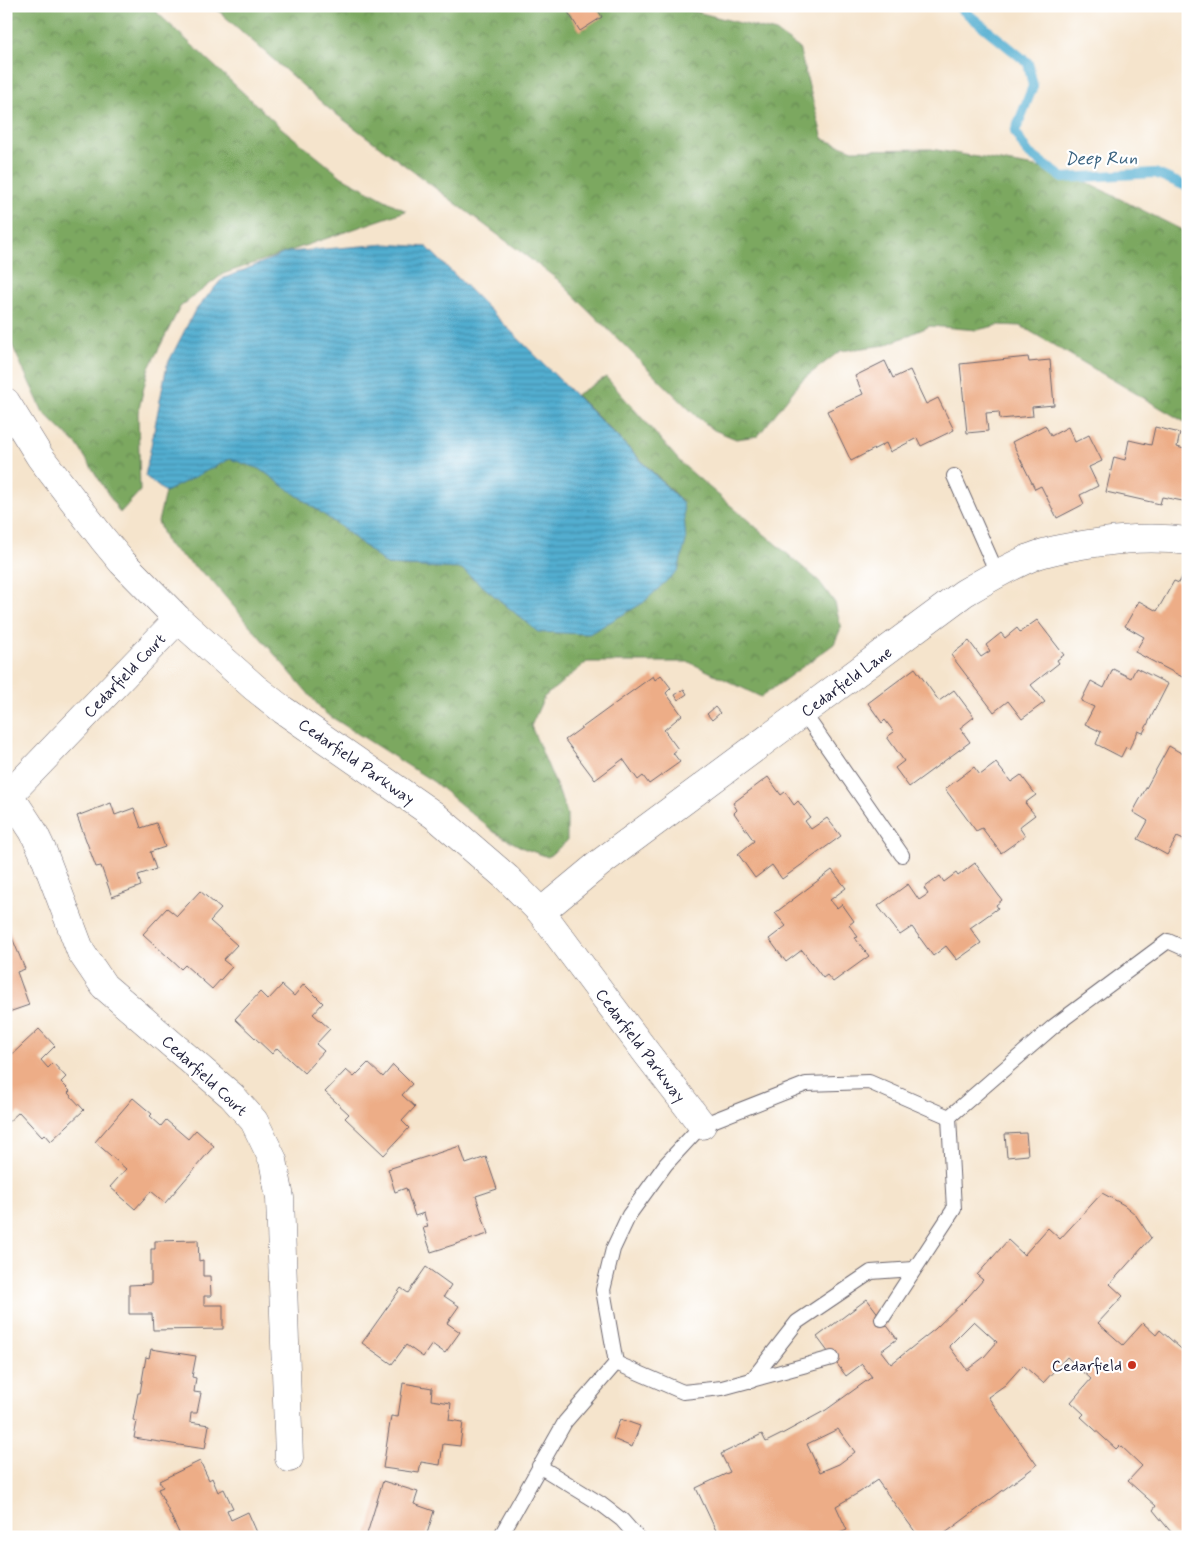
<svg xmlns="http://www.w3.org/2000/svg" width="1194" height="1543" viewBox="0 0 1194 1543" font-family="Mynerve,sans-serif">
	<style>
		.forest { fill: url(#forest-crowns); stroke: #4f654e }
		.water { fill: url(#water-rules); stroke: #3a6886 }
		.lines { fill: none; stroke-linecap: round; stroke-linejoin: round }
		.stream { stroke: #52aed0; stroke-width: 10 }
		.building { fill: #edad87; fill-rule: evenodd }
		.service-casing { stroke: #6c666e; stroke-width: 16 }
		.minor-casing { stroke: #6c666e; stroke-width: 29 }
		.service { stroke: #fff; stroke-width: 14 }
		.minor { stroke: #fff; stroke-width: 28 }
		.poi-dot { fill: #c8321e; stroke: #fff; stroke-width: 2 }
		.labels { text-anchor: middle; stroke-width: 4.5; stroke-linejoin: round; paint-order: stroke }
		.street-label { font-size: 16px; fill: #22223b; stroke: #fff }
		.poi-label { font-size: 16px; fill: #22223b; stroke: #fff; text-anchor: end }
		.water-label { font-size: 18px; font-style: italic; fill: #38617e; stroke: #fff }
	</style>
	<defs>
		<pattern id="forest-crowns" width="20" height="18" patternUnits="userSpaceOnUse" patternTransform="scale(1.25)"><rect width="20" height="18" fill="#7ca861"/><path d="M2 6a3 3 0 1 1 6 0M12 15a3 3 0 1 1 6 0" fill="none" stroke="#658851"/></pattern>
		<pattern id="water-rules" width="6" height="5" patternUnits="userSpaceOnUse" patternTransform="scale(1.25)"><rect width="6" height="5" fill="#52aed0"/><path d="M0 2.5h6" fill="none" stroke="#448daa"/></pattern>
	</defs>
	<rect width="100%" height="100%" fill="#fff"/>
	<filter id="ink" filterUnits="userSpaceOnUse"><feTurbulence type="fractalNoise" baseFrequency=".02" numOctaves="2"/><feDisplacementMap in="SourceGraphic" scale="10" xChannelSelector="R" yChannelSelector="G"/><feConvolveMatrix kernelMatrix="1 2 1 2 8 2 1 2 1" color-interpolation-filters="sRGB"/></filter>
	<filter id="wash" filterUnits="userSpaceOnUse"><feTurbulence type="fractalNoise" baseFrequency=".0096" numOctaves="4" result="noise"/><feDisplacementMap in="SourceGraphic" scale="20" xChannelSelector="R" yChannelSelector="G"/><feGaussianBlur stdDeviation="1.12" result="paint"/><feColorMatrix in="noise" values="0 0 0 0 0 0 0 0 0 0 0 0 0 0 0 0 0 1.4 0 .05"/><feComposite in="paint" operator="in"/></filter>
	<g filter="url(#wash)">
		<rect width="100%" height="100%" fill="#f5e4cc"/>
		<!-- forest -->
		<g class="forest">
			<polygon points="6,6 150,6 279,126 342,177 406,211 223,274 180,307 148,370 138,413 140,491 120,513 78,446 43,412 6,332"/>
			<polygon points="213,6 673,6 776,32 799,48 823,139 853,150 931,149 1058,171 1090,184 1188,233 1188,424 1021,326 999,325 977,330 930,326 886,345 840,351 802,380 758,436 736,439 714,430 696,416 557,279 328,108"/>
			<polygon points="606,377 682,464 819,581 835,603 841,628 834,644 761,697 689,662 587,662 544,697 531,726 559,792 567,814 567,841 548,857 523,848 494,832 434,782 325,713 210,579 167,544 158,522 165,492 230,458 260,469 344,529 387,565 462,569 538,632 683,502 576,395"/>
		</g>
		<!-- water -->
		<polygon class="water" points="386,244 427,247 683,503 686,541 678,570 643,603 589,634 538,632 462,569 387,565 344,529 260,469 230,459 165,492 145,476 167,365 194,312 222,279 288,252"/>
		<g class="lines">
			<!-- stream -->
			<polyline class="stream" points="958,6 1028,63 1033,86 1015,132 1027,152 1063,178 1155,173 1188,187"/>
		</g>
		<g id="blocks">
			<!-- building -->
			<g class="building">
				<polygon points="564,6 596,6 602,17 580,31"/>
				<polygon points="1028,357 1029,362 1050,360 1054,405 1032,407 1033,416 1000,419 999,412 986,413 988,431 967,433 960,364"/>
				<polygon points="885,361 893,378 910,370 926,404 938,398 954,430 921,446 917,438 890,452 886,443 851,461 827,411 863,394 855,376"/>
				<polygon points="1045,425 1051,436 1068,427 1075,442 1089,435 1102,461 1089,467 1098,486 1080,495 1084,504 1057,518 1041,486 1035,489 1012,442"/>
				<polygon points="1155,427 1180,433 1177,447 1188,450 1188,502 1162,497 1160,504 1106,492 1114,457 1125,460 1129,440 1151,445"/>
				<polygon points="1183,575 1188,578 1188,680 1135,652 1144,637 1125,626 1139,601 1157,611 1174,581 1179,583"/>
				<polygon points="1037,620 1064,655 1057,660 1059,663 1031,685 1045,702 1022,719 1008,701 994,712 951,655 969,641 981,657 990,651 986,645 1001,633 1005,638 1017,628 1020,632"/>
				<polygon points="915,668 939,701 954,690 974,717 960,728 970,742 909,787 895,768 904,761 887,737 894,732 885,720 882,723 868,703"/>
				<polygon points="1136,668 1168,684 1143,733 1138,731 1129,749 1126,747 1121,757 1096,744 1101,732 1085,724 1094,707 1081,701 1091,681 1104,688 1113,669 1131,678"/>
				<polygon points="661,675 671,688 666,693 682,715 664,730 678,749 673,753 680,762 649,784 643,776 638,780 623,759 595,780 565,740 653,676 655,680"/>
				<polygon points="684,689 687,694 678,700 675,695"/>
				<polygon points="715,707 720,713 712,720 707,714"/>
				<polygon points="1169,746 1188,757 1188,761 1185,767 1188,769 1188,842 1177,837 1167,855 1138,839 1148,821 1133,812"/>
				<polygon points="996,763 1011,782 1021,775 1036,795 1025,803 1035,815 1019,827 1025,836 1001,853 982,828 976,831 945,789 974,767 980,775"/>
				<polygon points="768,777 781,795 785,792 794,805 798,801 810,817 805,821 811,829 827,818 841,836 782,879 772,865 755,878 738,854 754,841 734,813 737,810 733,803"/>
				<polygon points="111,803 115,815 134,808 141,828 156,823 165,847 150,852 156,869 138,875 141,886 112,897 101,866 96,867 77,816"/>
				<polygon points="975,863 1002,900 996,905 998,908 970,928 981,943 957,960 946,946 933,956 912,927 900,935 878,906 908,884 919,900 928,894 924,888 940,876 944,882 956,873 958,876"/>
				<polygon points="832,870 846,888 830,900 837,908 842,904 854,921 849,925 858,937 855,938 869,956 833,982 827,975 823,978 802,950 786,962 769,939 786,926 775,913"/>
				<polygon points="200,891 221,909 210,921 237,945 223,960 232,967 212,989 185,965 181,969 143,934 167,908 177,916"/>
				<polygon points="6,923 25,969 17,972 29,1005 6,1013"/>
				<polygon points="304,984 323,1003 313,1014 330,1029 316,1044 324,1051 304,1073 277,1048 272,1054 235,1019 260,992 268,1000 282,985 294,996"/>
				<polygon points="39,1029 55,1046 41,1060 48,1068 53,1063 66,1077 61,1082 70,1091 68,1093 84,1110 51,1141 45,1134 42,1137 19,1112 6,1124 6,1060"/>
				<polygon points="368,1063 383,1077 393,1065 412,1084 402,1095 415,1107 402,1121 409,1128 384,1155 345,1118 349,1114 325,1092 346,1070 354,1077"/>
				<polygon points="133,1098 152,1114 150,1116 161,1126 166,1120 188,1139 196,1130 214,1146 165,1203 151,1191 135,1209 110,1187 126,1169 95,1142"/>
				<polygon points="1026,1133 1028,1155 1007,1157 1005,1134"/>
				<polygon points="460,1146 466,1164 486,1157 497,1189 476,1196 488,1234 431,1252 423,1228 428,1227 424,1213 415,1216 406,1188 395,1192 388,1169"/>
				<path d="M1102 1193 1124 1205 1135 1214 1151 1238 1110 1284 1123 1296 1098 1323 1123 1345 1143 1323 1156 1335 1160 1330 1188 1355V1537H1179L1171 1532 1153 1510 1156 1506 1128 1481 1142 1466 1120 1445 1116 1449 1081 1417 1084 1414 1071 1402 1091 1379 1067 1357 1043 1383 1023 1365 1005 1385 988 1397 1037 1465 940 1537H919L877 1480 860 1492 836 1506 847 1530 835 1535V1537H719L696 1488 730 1472 721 1454 762 1434 766 1442 780 1435 826 1410 872 1377 862 1364 846 1376 817 1337 867 1299 897 1339 881 1351 891 1364 935 1329 968 1297 983 1280 977 1275 1008 1240 1024 1255 1048 1228 1060 1239ZM974 1321 997 1342 984 1357 967 1370 949 1346ZM838 1429 855 1452 839 1464 820 1472 807 1444Z"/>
				<polygon points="198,1240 199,1261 203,1260 203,1276 210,1276 211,1296 204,1296 204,1305 223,1305 223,1329 153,1330 152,1314 129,1314 129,1285 151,1284 151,1249 155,1249 155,1241"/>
				<polygon points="426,1267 451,1285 444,1296 459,1306 447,1323 460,1332 445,1353 432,1344 423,1357 406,1345 392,1364 362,1343 401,1288 408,1293"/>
				<polygon points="151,1349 196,1356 192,1377 196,1378 194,1392 201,1393 197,1413 191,1413 190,1422 209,1425 205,1449 134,1438 137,1421 133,1420 138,1393 140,1393 146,1357 149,1358"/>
				<polygon points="403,1383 432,1388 431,1400 451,1403 449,1420 463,1422 460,1446 443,1444 440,1465 421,1462 419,1473 383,1468 391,1416 398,1417"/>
				<polygon points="620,1419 640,1426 632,1447 613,1439"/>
				<polygon points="200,1461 209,1480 212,1478 218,1492 224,1489 233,1508 227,1510 231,1520 248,1512 259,1537 181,1537 158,1489 163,1487 159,1481"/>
				<polygon points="383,1481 418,1492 414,1504 434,1511 426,1537 374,1537 367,1534"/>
			</g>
		</g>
	</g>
	<g filter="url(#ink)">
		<use href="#blocks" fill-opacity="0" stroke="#6c666e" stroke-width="1"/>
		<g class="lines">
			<!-- service casing -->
			<g class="service-casing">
				<g id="service">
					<polyline points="954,476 997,573"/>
					<polyline points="803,712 902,855"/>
					<polyline points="949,1117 1054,1026 1168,941 1188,950"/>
					<polyline points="882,1319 954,1209 949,1117"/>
					<polyline points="616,1363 603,1290 613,1249 629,1215 666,1164 702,1125 806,1084 869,1082 949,1117"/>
					<polyline points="616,1363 683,1392 722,1388 832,1358"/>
					<polyline points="751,1381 797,1322 871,1272 914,1269"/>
					<polyline points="539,1466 601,1504 622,1520 637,1537"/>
					<polyline points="500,1537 565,1422 616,1363"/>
				</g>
			</g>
			<!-- minor casing -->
			<g class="minor-casing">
				<g id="minor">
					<polyline points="6,402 40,457 103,539 122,562 178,619 254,687 283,710 434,815 507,878 541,912 648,1055 702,1125"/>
					<polyline points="6,796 18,808 33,831 43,852 81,952 104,986 232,1096 254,1121 273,1160 280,1198 289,1458"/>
					<polyline points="7,797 178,619"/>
					<path d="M541 912 600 863 964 593C986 580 1008 567 1032 557 1050 550 1069 547 1088 544 1122 539 1154 536 1188 541"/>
				</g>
			</g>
			<!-- service -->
			<use href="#service" class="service"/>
			<!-- minor -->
			<use href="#minor" class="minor"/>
		</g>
	</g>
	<!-- markers -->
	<circle class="poi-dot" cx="1132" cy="1365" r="5"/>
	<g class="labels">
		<!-- street labels -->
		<g class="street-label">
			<text transform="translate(124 675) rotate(-46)" y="6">Cedarfield Court</text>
			<text transform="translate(846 681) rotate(-36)" y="6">Cedarfield Lane</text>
			<text transform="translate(357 761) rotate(35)" y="6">Cedarfield Parkway</text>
			<text transform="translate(641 1045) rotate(53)" y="6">Cedarfield Parkway</text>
			<text transform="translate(205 1075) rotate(43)" y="6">Cedarfield Court</text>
		</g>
		<!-- poi labels -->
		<g class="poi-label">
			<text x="1122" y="1371">Cedarfield</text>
		</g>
		<!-- water labels -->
		<g class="water-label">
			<text transform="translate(1101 158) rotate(-1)" y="6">Deep Run</text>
		</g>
	</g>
	<!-- margin -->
	<rect width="1194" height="1543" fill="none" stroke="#fff" stroke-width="25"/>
</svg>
